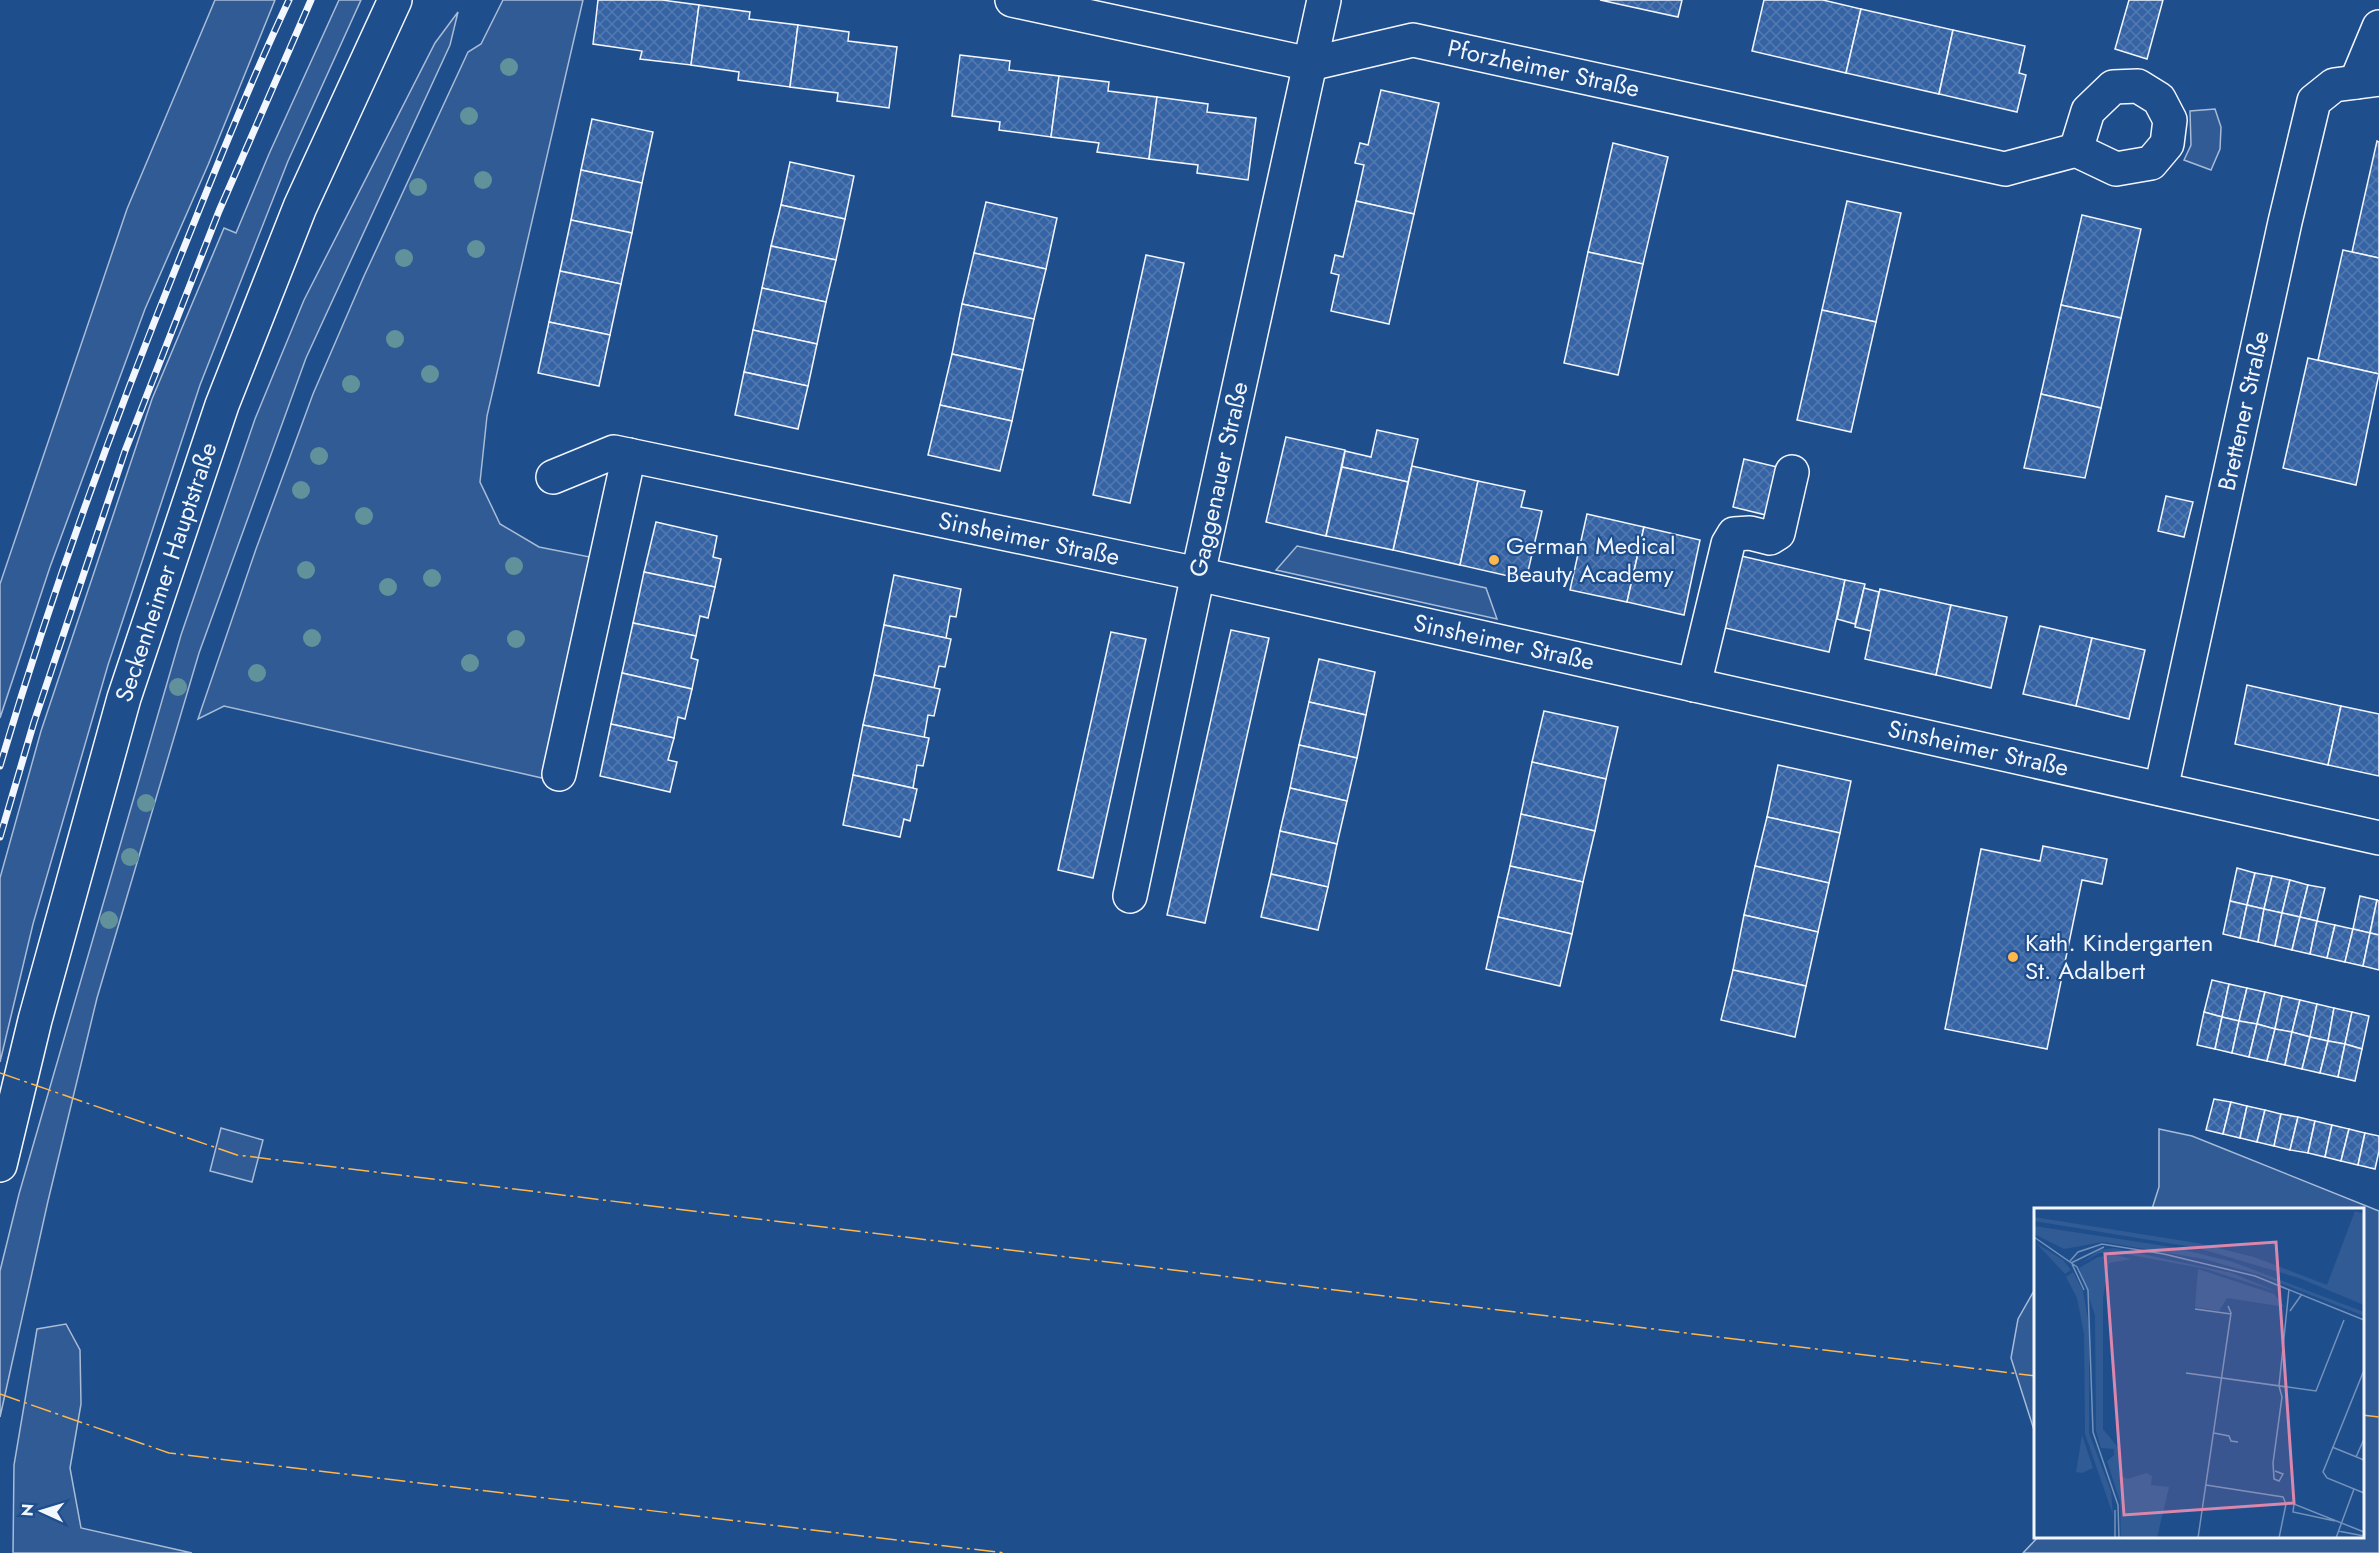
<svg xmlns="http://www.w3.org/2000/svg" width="2379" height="1553" viewBox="0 0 2379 1553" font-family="Jost,sans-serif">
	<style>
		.built { fill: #305b95; stroke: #a8bbd7; stroke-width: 1.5 }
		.building { fill: url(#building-cross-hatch); stroke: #f2f6ff; stroke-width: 1.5 }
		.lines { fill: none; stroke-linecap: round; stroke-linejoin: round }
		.minor-casing { stroke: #f2f6ff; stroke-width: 36 }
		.major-casing { stroke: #f2f6ff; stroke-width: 36 }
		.minor { stroke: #1f4e8c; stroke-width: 33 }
		.major { stroke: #1f4e8c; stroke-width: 33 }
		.rail-casing { stroke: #f2f6ff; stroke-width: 7 }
		.rail { stroke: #1f4e8c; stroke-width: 4.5; stroke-dasharray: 14; stroke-linecap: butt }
		.power { stroke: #ffb74d; stroke-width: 1.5; stroke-dasharray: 21 4.5 3 4.5; stroke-linecap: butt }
		.tree { fill: #61919a }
		.poi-dot { fill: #ffb74d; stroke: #1f4e8c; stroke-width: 2 }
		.labels { text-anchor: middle; stroke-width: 4.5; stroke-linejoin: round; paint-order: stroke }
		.street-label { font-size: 24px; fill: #f2f6ff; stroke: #1f4e8c }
		.poi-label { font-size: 24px; fill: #f2f6ff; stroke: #1f4e8c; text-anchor: start }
		.inset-road { fill: none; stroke: #7391ba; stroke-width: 1.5 }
		.view { fill: #da87ad; fill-opacity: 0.15; stroke: #da87ad; stroke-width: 3 }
		.inset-edge { fill: none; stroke: #f2f6ff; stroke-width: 3 }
	</style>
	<defs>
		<pattern id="building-cross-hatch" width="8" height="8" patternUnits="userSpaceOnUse" patternTransform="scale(1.5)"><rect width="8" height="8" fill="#3563a3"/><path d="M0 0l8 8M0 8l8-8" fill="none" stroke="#537ab1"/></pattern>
	</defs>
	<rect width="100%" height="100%" fill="#1f4e8c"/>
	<!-- built -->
	<g class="built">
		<polygon points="215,0 275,0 208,165 145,309 50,567 0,718 0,584 127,209"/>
		<polygon points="339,0 361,0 288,161 200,385 108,665 33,924 0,1062 0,878 41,731 152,399 224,228 236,233 269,154"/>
		<polygon points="503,0 583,0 487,416 480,482 500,524 539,547 590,557 542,778 224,706 198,719 256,549 313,394 364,276 468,52 481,44"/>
		<polygon points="458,12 450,45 306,358 199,653 97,998 48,1201 0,1417 0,1271 19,1194 181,635 255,419 304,300 435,43"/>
		<polygon points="2215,109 2221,127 2220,149 2211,170 2184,160 2191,145 2190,111"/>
		<polygon points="1297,546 1486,588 1497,619 1276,570"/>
		<polygon points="221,1128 263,1140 252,1182 210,1171"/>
		<polygon points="2159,1129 2192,1136 2379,1211 2379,1553 2023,1553 2039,1536 2362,1536 2362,1210 2152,1209 2159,1187"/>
		<polygon points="2035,1289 2035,1433 2011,1358 2018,1319"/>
		<polygon points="66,1324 80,1350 81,1404 70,1468 81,1528 192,1553 13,1553 14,1465 37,1329"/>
	</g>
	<!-- building -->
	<g class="building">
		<polygon points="598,0 662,0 699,5 691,65 640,59 642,51 593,44"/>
		<polygon points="1600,0 1682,0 1678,17"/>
		<polygon points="1764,0 1823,0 1861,9 1846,73 1752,51"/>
		<polygon points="2129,0 2163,0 2147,59 2115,49"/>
		<polygon points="699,5 750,12 749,19 798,25 790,87 738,80 739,72 691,65"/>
		<polygon points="1861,9 1953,30 1939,94 1846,73"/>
		<polygon points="798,25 849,32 848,41 897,47 889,108 837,101 838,93 790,87"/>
		<polygon points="1953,30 2025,46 2019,73 2026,75 2017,112 1939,94"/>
		<polygon points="960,55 1010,61 1009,70 1059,76 1051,137 999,130 1000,122 952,116"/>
		<polygon points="1059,76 1109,82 1108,91 1157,97 1149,159 1097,152 1099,143 1051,137"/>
		<polygon points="1381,90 1439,103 1414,214 1356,201 1364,165 1355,163 1360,143 1368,145"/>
		<polygon points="1157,97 1208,104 1207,112 1256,118 1248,180 1197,173 1198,165 1149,159"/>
		<polygon points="592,119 653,132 642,183 581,170"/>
		<polygon points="2377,141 2379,142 2379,258 2352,252"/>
		<polygon points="1613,143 1668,157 1643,264 1588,252"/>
		<polygon points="790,162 854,176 845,219 781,205"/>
		<polygon points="581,170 642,183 632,233 571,220"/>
		<polygon points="1356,201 1414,214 1389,324 1331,311 1339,275 1331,273 1335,255 1343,257"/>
		<polygon points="1847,201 1901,213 1876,322 1822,310"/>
		<polygon points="986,202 1057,218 1046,269 974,253"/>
		<polygon points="781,205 845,219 836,260 771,246"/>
		<polygon points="2082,215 2141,229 2121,318 2061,305"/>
		<polygon points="571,220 632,233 621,284 560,271"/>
		<polygon points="771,246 836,260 826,302 762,288"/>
		<polygon points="2343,250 2379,258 2379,374 2318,360"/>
		<polygon points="1588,252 1643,264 1618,375 1564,363"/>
		<polygon points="974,253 1046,269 1034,319 962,304"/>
		<polygon points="1146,255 1184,263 1130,503 1093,495"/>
		<polygon points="560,271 621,284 610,335 549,322"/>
		<polygon points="762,288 826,302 817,344 753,330"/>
		<polygon points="962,304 1034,319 1023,370 952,354"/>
		<polygon points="2061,305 2121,318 2101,408 2041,394"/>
		<polygon points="1822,310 1876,322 1851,432 1797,420"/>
		<polygon points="549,322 610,335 599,386 538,373"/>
		<polygon points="753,330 817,344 808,386 744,372"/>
		<polygon points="952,354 1023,370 1012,421 940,405"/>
		<polygon points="2308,358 2379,374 2356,485 2283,468"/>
		<polygon points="744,372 808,386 798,429 735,415"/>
		<polygon points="2041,394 2101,408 2085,478 2024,468"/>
		<polygon points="940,405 1012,421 1000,471 928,455"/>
		<polygon points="1377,430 1418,439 1408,482 1342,467 1345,451 1371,457"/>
		<polygon points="1286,437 1345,450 1326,536 1266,522"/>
		<polygon points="1744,459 1781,468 1770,516 1733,507"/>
		<polygon points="1412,466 1478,481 1460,565 1393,550"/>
		<polygon points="1342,467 1408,482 1393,550 1326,536"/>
		<polygon points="1478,481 1525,491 1521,507 1542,511 1526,580 1460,565"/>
		<polygon points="2166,496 2193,502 2184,537 2158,531"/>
		<polygon points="1587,514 1644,527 1627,602 1570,590"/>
		<polygon points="656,522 717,536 713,557 721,559 715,587 644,572"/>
		<polygon points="1644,527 1700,540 1684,615 1627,602"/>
		<polygon points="1737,555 1845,580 1829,652 1721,627"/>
		<polygon points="644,572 715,587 708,618 700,616 696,636 633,623"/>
		<polygon points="894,575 961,589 956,617 950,616 946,638 884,625"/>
		<polygon points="1845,580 1865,584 1855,624 1837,619"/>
		<polygon points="1864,588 1879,592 1871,631 1855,627"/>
		<polygon points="1880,589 1951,605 1936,675 1865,659"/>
		<polygon points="1951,605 2007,617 1991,688 1936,675"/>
		<polygon points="633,623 696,636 691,658 698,660 692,689 622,673"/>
		<polygon points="884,625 951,639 945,667 939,666 934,688 874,675"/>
		<polygon points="2040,626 2092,638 2076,706 2023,694"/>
		<polygon points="1231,630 1269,638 1205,923 1167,915"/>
		<polygon points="1111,632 1146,639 1093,878 1058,870"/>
		<polygon points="2092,638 2145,650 2129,719 2076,706"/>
		<polygon points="1319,659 1375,672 1366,715 1309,702"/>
		<polygon points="622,673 692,689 685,719 678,717 674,738 611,724"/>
		<polygon points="874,675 940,689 934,716 928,715 924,738 863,725"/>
		<polygon points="2247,685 2341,706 2328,765 2235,744"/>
		<polygon points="1309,702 1366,715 1357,758 1299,745"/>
		<polygon points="2341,706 2379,714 2379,776 2328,765"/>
		<polygon points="1544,711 1618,727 1606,779 1532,762"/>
		<polygon points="611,724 674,738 668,760 677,762 670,792 600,776"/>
		<polygon points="863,725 929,738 923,766 917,765 913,788 853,775"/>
		<polygon points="1299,745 1357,758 1347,801 1290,788"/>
		<polygon points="1532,762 1606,779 1595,831 1521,814"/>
		<polygon points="1778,765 1851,781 1840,833 1767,817"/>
		<polygon points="853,775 917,789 910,821 904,819 900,837 843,825"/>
		<polygon points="1290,788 1347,801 1337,844 1280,831"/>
		<polygon points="1521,814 1595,831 1583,882 1510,866"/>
		<polygon points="1767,817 1840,833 1829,883 1755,866"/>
		<polygon points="1280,831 1337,844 1328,887 1271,874"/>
		<polygon points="2043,846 2107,859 2102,884 2082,880 2047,1049 1945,1029 1981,849 2040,861"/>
		<polygon points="1510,866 1583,882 1572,934 1498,917"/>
		<polygon points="1755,866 1829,883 1818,932 1744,915"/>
		<polygon points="2237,868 2255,873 2247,905 2230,901"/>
		<polygon points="2255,873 2272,876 2264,909 2247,905"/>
		<polygon points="1271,874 1328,887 1318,930 1261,917"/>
		<polygon points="2272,876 2290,880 2282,913 2264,909"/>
		<polygon points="2290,880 2308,885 2300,917 2282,913"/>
		<polygon points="2308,885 2325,888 2317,921 2300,917"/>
		<polygon points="2360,896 2377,900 2370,933 2353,929"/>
		<polygon points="2377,900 2379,901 2379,935 2370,933"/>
		<polygon points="2230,901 2247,905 2240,938 2223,934"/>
		<polygon points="2247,905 2264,909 2258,942 2240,938"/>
		<polygon points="2264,909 2282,913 2275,946 2258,942"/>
		<polygon points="2282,913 2300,917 2292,950 2275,946"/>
		<polygon points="1744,915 1818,932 1806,986 1733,970"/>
		<polygon points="1498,917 1572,934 1560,986 1486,969"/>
		<polygon points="2300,917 2317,921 2310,954 2292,950"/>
		<polygon points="2317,921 2335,925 2327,958 2310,954"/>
		<polygon points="2335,925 2353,929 2345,962 2327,958"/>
		<polygon points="2353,929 2370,933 2363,966 2345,962"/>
		<polygon points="2370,933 2379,935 2379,970 2363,966"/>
		<polygon points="1733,970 1806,986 1795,1037 1721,1020"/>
		<polygon points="2212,980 2229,984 2222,1017 2204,1012"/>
		<polygon points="2229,984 2247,988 2239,1021 2222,1017"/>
		<polygon points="2247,988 2265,992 2257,1024 2239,1021"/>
		<polygon points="2265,992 2282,996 2275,1029 2257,1024"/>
		<polygon points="2282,996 2300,1000 2292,1032 2275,1029"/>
		<polygon points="2300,1000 2317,1004 2310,1037 2292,1032"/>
		<polygon points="2317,1004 2334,1008 2328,1041 2310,1037"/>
		<polygon points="2334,1008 2352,1012 2345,1044 2328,1041"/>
		<polygon points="2204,1012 2222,1017 2215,1049 2197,1045"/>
		<polygon points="2352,1012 2369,1016 2362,1049 2345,1044"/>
		<polygon points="2222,1017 2239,1021 2232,1053 2215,1049"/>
		<polygon points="2239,1021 2257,1024 2249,1057 2232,1053"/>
		<polygon points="2257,1024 2275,1029 2267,1061 2249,1057"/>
		<polygon points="2275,1029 2292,1032 2285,1065 2267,1061"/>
		<polygon points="2292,1032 2310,1037 2302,1069 2285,1065"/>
		<polygon points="2310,1037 2328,1041 2320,1073 2302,1069"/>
		<polygon points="2328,1041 2345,1044 2338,1077 2320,1073"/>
		<polygon points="2345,1044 2362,1049 2355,1081 2338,1077"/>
		<polygon points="2214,1099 2231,1102 2223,1134 2206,1130"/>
		<polygon points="2231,1102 2247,1106 2240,1138 2223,1134"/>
		<polygon points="2247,1106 2265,1110 2257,1142 2240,1138"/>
		<polygon points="2265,1110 2281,1114 2274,1146 2257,1142"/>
		<polygon points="2281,1114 2298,1117 2290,1150 2274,1146"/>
		<polygon points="2298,1117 2315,1121 2308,1153 2290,1150"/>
		<polygon points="2315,1121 2332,1125 2325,1157 2308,1153"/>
		<polygon points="2332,1125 2349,1129 2341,1161 2325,1157"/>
		<polygon points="2349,1129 2365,1133 2358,1165 2341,1161"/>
		<polygon points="2365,1133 2379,1136 2379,1151 2375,1169 2358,1165"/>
	</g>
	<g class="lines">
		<!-- minor casing -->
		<g class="minor-casing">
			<g id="minor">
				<path id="s1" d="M1012 0 1310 64 1413 40 2005 169 2076 150 2116 169 2151 163 2167 144 2170 120 2159 99 2138 86 2113 87 2088 111 2076 150"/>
				<polyline points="2356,82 2379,27"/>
				<path id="s2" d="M553 477 614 452 1198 574 2379 838"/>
				<polyline points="1694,685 1728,544 1734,534 1750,533 1770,538 1778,533 1792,472"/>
				<polyline points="559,774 629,455"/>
				<path id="s3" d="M2161 789 2285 222 2314 101 2334 85 2379 79"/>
				<path id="s4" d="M1130 896 1198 574 1324 0"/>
			</g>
		</g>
		<!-- major casing -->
		<g class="major-casing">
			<g id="major">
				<path id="s5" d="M0 1165 35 1020 124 698 222 405 300 207 395 0"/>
			</g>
		</g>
		<!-- minor -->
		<use href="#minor" class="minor"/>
		<!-- major -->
		<use href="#major" class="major"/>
		<!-- rail casing -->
		<g class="rail-casing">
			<g id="rail">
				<path d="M0 766C51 594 112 426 179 260 214 173 249 85 289 0"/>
				<polyline points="0,837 34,722 125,451 219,211 311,0"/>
			</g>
		</g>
		<!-- rail -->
		<use href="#rail" class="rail"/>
		<!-- power -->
		<g class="power">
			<polyline points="0,1073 237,1155 2036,1376"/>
			<polyline points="0,1394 169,1453 1005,1553"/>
			<polyline points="2362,1415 2379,1417"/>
		</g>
	</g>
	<!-- trees -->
	<g class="tree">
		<circle cx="509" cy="67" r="9"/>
		<circle cx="469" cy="116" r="9"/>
		<circle cx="483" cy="180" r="9"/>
		<circle cx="418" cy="187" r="9"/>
		<circle cx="476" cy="249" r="9"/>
		<circle cx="404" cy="258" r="9"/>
		<circle cx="395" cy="339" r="9"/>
		<circle cx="430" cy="374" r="9"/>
		<circle cx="351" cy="384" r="9"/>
		<circle cx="319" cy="456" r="9"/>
		<circle cx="301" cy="490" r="9"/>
		<circle cx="364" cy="516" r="9"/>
		<circle cx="514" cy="566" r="9"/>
		<circle cx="306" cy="570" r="9"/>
		<circle cx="432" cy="578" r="9"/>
		<circle cx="388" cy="587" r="9"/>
		<circle cx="312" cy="638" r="9"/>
		<circle cx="516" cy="639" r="9"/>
		<circle cx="470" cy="663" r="9"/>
		<circle cx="257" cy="673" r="9"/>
		<circle cx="178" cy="687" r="9"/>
		<circle cx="146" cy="803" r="9"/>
		<circle cx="130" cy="857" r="9"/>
		<circle cx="109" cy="920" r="9"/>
	</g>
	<!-- markers -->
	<g class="poi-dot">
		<circle cx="1494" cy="560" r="6"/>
		<circle cx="2013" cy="957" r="6"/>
	</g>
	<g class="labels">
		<!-- street labels -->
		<g class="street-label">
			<text dy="8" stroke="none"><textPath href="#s1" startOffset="544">Pforzheimer Straße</textPath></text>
			<text dy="8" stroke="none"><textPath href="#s3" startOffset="387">Brettener Straße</textPath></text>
			<text dy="8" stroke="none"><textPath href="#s4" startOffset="426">Gaggenauer Straße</textPath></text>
			<text dy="8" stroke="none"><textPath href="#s2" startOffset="490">Sinsheimer Straße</textPath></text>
			<text dy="8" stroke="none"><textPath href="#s5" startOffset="616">Seckenheimer Hauptstraße</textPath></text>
			<text dy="8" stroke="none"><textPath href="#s2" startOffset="976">Sinsheimer Straße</textPath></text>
			<text dy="8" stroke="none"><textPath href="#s2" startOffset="1462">Sinsheimer Straße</textPath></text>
		</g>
		<!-- poi labels -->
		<g class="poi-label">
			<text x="1506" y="554">German Medical<tspan x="1506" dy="28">Beauty Academy</tspan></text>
			<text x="2025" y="951">Kath. Kindergarten<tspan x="2025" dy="28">St. Adalbert</tspan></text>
		</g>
	</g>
	<!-- overview -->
	<g transform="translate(2034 1208)">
		<rect width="330" height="330" fill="#1f4e8c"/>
		<path d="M321 3 330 6V97L265 70 164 40 0 13V9L163 35 220 49 293 77ZM0 18 138 39 199 54 330 104V108L226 67 170 51 69 34 30 41 0 26ZM2 35 29 52 37 62 31 66ZM80 40 198 65 244 84 172 61 86 45H65L45 57 66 42ZM81 47 97 51 75 55 69 90V221L86 242 85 266 93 271 113 265 118 268 117 277 135 279 123 330H87L86 294 73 253 80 247V241L67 240 62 223 61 107 45 60 64 49ZM164 61 240 86 251 99 193 90 185 103 161 99ZM39 64 49 83 55 117V225L77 283 79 307 51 226 50 126 43 90 32 69ZM48 227 59 260 48 265 42 264Z" fill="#305b95"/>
		<path class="inset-road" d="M0 29 43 59 54 82 59 224 84 297 85 330M36 53 44 44 68 36 130 46 221 68 330 112M37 55 70 39M38 56 50 82M161 101 197 106M256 103 268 86M330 162 289 264 293 270 330 285M152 165 282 183 310 112M180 225 195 228 197 233 204 234M298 239 330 252M322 249 330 231M241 263 249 266 245 273 240 271 239 255 248 189 245 178 255 81M172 277 249 289 252 296 245 330M301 313 259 304 260 296 330 324M304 323 330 328M81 330V302M164 330 197 105 194 98M302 330 320 281"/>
		<path class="view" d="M242 34 260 295 90 307 71 46Z"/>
		<rect width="330" height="330" class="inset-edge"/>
	</g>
	<!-- north arrow -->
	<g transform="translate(42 1511) rotate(274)" stroke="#1f4e8c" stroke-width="4.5" paint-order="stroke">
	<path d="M0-4.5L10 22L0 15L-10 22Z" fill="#f2f6ff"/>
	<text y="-9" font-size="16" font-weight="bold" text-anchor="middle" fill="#f2f6ff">N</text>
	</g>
</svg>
